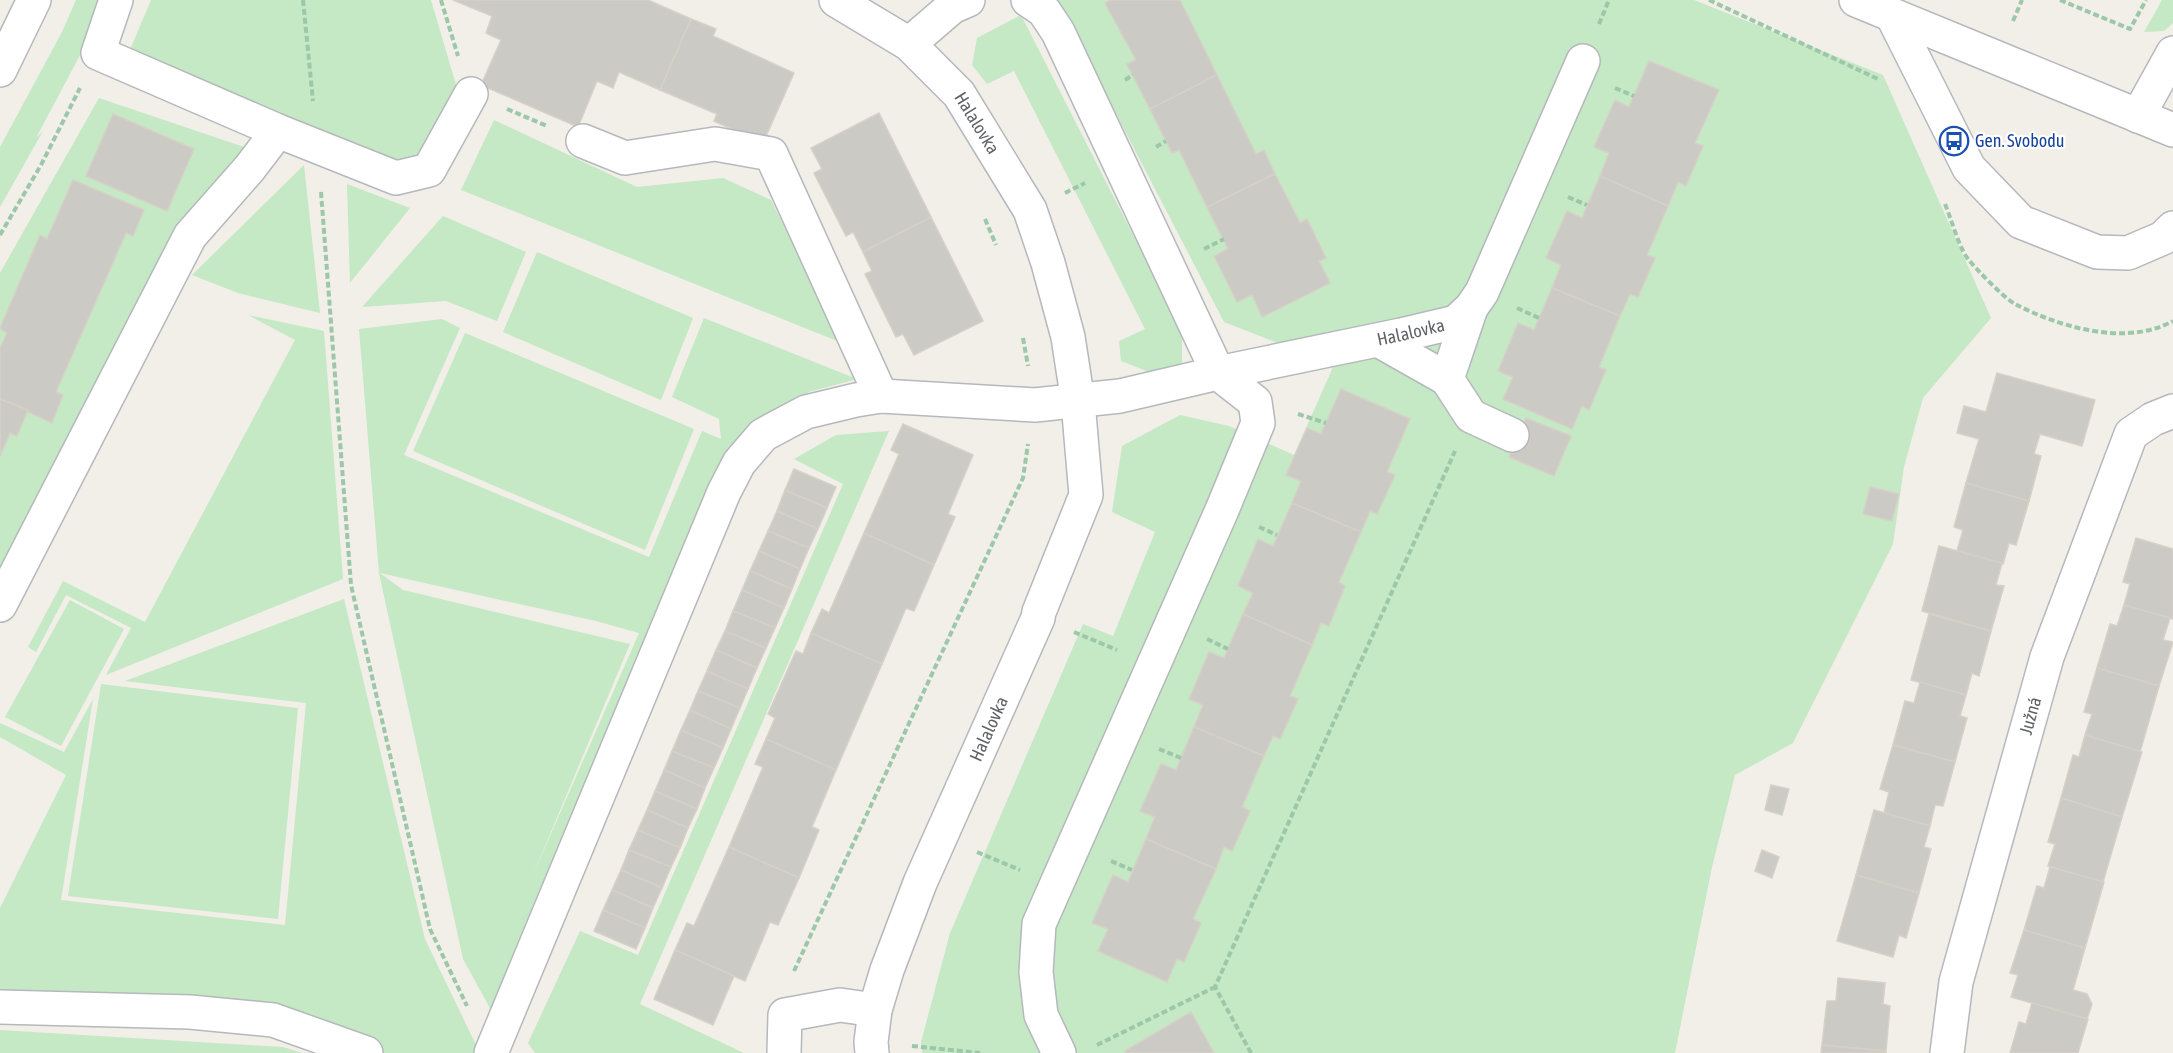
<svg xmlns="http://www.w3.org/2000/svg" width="2173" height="1053" viewBox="0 0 2173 1053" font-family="'Asap Condensed',sans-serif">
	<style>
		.green { fill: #c5e8c5; fill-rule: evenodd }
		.building { fill: #cccac5; stroke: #d6d1c6; stroke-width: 1.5 }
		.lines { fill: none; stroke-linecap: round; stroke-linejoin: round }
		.minor-casing { stroke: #b5b8bc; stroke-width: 36 }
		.path { stroke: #9cc7a9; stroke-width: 4; stroke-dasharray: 6 3; stroke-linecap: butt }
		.minor { stroke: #fff; stroke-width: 33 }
		.labels { text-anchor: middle; stroke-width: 4.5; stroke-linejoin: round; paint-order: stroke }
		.street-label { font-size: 18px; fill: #5f6368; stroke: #fff }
		.transit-label { font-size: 18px; fill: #164399; stroke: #fff; text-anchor: start }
	</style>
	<rect width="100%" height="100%" fill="#f1efe8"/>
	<!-- green -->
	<g class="green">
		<polygon points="76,0 106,0 87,42 36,138 43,131 0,207 0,147 62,32"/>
		<polygon points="151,0 431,0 459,95 424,158 396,168 127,57"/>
		<polygon points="1057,0 1694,0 1883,75 1991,318 1923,398 1904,467 1893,544 1793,743 1735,775 1712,867 1675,1053 922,1053 921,1042 950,933 1083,624 1113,636 1155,532 1112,512 1122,446 1180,415 1229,426 1294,455 1334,365 1224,322"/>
		<polygon points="2162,0 2173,0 2173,23 2164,31 2144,32"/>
		<polygon points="1021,15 1182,331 1182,363 1149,372 1121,361 1119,341 1145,329 1014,71 987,84 972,65 977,38"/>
		<polygon points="99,98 250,149 177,229 0,569 0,273"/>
		<polygon points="494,120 637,187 723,178 771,200 842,343 461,190"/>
		<polygon points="304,165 320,313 238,293 192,275"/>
		<polygon points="347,184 410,208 350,283"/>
		<polygon points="443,216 526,252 497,321 446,301 362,307"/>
		<polygon points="537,252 693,318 661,400 503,332"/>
		<polygon points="248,315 324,331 343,579 106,675 131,628 66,595 36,652 28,647 63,581 145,622 295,340"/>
		<path d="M704 318 857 379 809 392 750 434 497 1021 463 959 379 573 359 329 442 319 460 328 404 455 649 557 702 431 721 439 719 419 672 397ZM380 573 596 621 639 633 532 877 630 644 403 590Z"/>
		<polygon points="465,333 694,429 645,550 413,451"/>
		<polygon points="889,431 640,1004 744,1053 535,1053 528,1043 580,931 638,955 843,484 794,459 836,435"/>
		<polygon points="344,599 425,939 477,1047 475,1053 380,1053 267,1008 0,997 0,908 66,775 0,737 0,723 64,752 93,699 61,900 285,925 306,703 125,681"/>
		<polygon points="70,600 124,629 61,746 5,717"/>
		<polygon points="101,684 298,708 278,919 68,896"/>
		<polygon points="0,1030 283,1047 302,1053 0,1053"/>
	</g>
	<!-- building -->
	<g class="building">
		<polygon points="453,0 648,0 691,19 660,90 619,72 613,88 597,81 578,127 481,85 501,40 486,33 492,16"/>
		<polygon points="1110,0 1180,0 1217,75 1150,109 1127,64 1136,60 1105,3"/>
		<polygon points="691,19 716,29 713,36 794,73 763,143 714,121 717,114 660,90"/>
		<polygon points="1649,61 1719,90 1695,143 1703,146 1686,186 1678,182 1668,206 1600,176 1609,153 1594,147 1615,100 1629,107"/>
		<polygon points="1217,75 1256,154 1264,150 1275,174 1207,207 1179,150 1172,153 1150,109"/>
		<polygon points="879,113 931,217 863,252 853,232 846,236 814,173 822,169 811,148"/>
		<polygon points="113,114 194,149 167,211 86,176"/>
		<polygon points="1275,174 1300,223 1307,219 1326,258 1319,261 1330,283 1262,317 1252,295 1237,302 1214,256 1228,249 1207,207"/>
		<polygon points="1600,176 1668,206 1647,255 1655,258 1638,297 1630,294 1620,316 1552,288 1561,265 1546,258 1567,211 1582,218"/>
		<polygon points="73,180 144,210 133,236 126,233 56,392 63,395 52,423 0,399 0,348 7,333 0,328 40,235 47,239"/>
		<polygon points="931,217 983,321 914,355 903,334 896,337 865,274 872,271 863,252"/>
		<polygon points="1552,288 1620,316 1599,367 1606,370 1589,410 1582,406 1572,429 1503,399 1513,377 1498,371 1518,323 1534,330"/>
		<polygon points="1997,373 2095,400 2082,446 2040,434 2034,454 2041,456 2029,501 1966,483 1979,439 1957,433 1964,406 1986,412"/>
		<polygon points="1341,389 1410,419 1387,472 1395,475 1377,514 1370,511 1361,532 1292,503 1301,481 1286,475 1307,428 1321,434"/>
		<polygon points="0,399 28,410 17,436 10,433 0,456"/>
		<polygon points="1526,418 1571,436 1554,476 1509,457"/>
		<polygon points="903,424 973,455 948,514 955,517 934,565 864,533 899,454 891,450"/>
		<polygon points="794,469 836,487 827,508 785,490"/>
		<polygon points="1966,483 2029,501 2016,545 2009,543 2003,564 1957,551 1963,530 1954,527"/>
		<polygon points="1870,487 1899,494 1892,521 1863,514"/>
		<polygon points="785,490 827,508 818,529 777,511"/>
		<polygon points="1292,503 1361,532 1339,582 1345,586 1329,626 1321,623 1312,645 1243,614 1253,593 1238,586 1258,539 1273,546"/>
		<polygon points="777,511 818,529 809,548 768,531"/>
		<polygon points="768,531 809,548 800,569 759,551"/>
		<polygon points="864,533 934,565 914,611 906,608 882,664 811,633 822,609 829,613"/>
		<polygon points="2136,538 2173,549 2173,619 2124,605 2130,584 2123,582"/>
		<polygon points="1939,546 2002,563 1996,585 2004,586 1991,631 1922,611"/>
		<polygon points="759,551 800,569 792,589 750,571"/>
		<polygon points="750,571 792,589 784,608 742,590"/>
		<polygon points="742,590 784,608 775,628 733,611"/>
		<polygon points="2124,605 2170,618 2163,640 2173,642 2159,686 2097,668 2110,624 2117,626"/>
		<polygon points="733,611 775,628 766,648 725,631"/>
		<polygon points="1243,614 1312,645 1290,696 1298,699 1280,739 1273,736 1264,756 1194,727 1203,705 1189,699 1209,652 1224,658"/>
		<polygon points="1929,614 1991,631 1979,676 1972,673 1966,695 1911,680"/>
		<polygon points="725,631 766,648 757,668 716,650"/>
		<polygon points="811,633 882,664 836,770 766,739 775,718 768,714 796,651 803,654"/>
		<polygon points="716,650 757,668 748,689 707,671"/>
		<polygon points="2097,668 2159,686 2140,752 2085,735 2092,714 2084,712"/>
		<polygon points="707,671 748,689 740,708 698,691"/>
		<polygon points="1920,682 1966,695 1960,716 1967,718 1955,762 1893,745 1905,701 1914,703"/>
		<polygon points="698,691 740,708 731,729 690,710"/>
		<polygon points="690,710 731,729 723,748 681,730"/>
		<polygon points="1194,727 1264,756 1242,807 1250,811 1232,851 1224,847 1216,869 1146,839 1155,817 1140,811 1161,764 1176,770"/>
		<polygon points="681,730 723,748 714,768 672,751"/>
		<polygon points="2085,735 2142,752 2122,817 2061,798 2073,755 2079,757"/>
		<polygon points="766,739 836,770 812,827 819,830 799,878 729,847 763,767 755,764"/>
		<polygon points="1893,745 1955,762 1943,806 1935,805 1930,826 1884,813 1889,792 1880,789"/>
		<polygon points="672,751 714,768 705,788 664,770"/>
		<polygon points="664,770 705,788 697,809 655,791"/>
		<polygon points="1771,785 1789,789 1782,815 1765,810"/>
		<polygon points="655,791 697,809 688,828 647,810"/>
		<polygon points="2061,798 2122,817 2103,882 2048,866 2055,844 2048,842"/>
		<polygon points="647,810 688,828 680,848 638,830"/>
		<polygon points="1874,810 1930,826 1924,847 1931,849 1919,893 1856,875"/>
		<polygon points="638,830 680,848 671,867 629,850"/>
		<polygon points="1146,839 1216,869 1193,919 1201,923 1184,962 1177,959 1167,982 1098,951 1108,929 1092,923 1113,875 1128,882"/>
		<polygon points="729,847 799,878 778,925 770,922 745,981 675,950 687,923 694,926"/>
		<polygon points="629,850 671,867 662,888 621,870"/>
		<polygon points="1762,850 1779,857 1772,878 1755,871"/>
		<polygon points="2050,867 2104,882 2085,948 2024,930 2037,886 2044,888"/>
		<polygon points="621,870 662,888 653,908 612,890"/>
		<polygon points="1856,875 1919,893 1906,938 1899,935 1893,957 1837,941"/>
		<polygon points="612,890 653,908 645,928 603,910"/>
		<polygon points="603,910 645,928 636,949 594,931"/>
		<polygon points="2024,930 2085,948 2073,990 2087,994 2092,1004 2087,1019 2011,997 2018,975 2010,973"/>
		<polygon points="675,950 734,976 713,1025 654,999"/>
		<polygon points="1838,978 1885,983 1883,1004 1890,1006 1886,1051 1822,1045 1827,1001 1836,1001"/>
		<polygon points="2032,1003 2088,1019 2078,1053 2010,1053 2019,1022 2026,1024"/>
		<polygon points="1191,1012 1214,1053 1126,1053 1125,1051"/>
		<polygon points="1822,1045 1886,1051 1886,1053 1821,1053"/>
	</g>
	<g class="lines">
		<!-- minor casing -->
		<g class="minor-casing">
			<g id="minor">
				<polyline points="116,0 98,53 278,131 396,178 429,170 471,94"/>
				<path id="s1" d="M836 0 909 44 959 94 1030 210 1048 263 1068 337 1078 402 1086 495 1039 612 1038 618 920 883 887 970 875 1010 871 1042 872 1053"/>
				<polyline points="1028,0 1044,11 1058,32 1218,373 1255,402 1258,423 1222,510 1039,924 1036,972 1041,1015 1059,1053"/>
				<polyline points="1856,0 2173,130"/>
				<polyline points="1892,15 1969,168 2021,222 2097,252 2128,253 2163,238 2173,228"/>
				<polyline points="909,44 952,7 968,0"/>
				<polyline points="0,70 34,0"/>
				<polyline points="2138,116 2173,53"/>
				<polyline points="583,141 625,158 715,144 771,154 881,396"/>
				<polyline points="1471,308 1447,379 1471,416 1512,435"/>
				<polyline points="1378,340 1447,379"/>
				<polyline points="0,605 190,236 249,169 278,131"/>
				<polyline points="0,1007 190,1012 273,1020 366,1053"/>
				<path id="s2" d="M491 1053 724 492 739 463 763 435 806 412 856 400 881 396 1035 405 1120 396 1218 373 1401 335 1456 322 1471 308 1482 292 1583 61"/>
				<polyline points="784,1053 785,1015 840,1005 875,1010"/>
				<path id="s3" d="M1947 1053 1956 982 2047 657 2131 434 2153 419 2173 411"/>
			</g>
		</g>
		<!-- path -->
		<g class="path">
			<polyline points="303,0 313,101"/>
			<polyline points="441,0 458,56"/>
			<polyline points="1709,0 1878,79"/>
			<polyline points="2060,0 2130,29 2146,0"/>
			<polyline points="2013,21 2022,0"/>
			<polyline points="1599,24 1609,0"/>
			<polyline points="1125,80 1133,75"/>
			<polyline points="1615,88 1634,96"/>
			<polyline points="507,109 547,126"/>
			<polyline points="1156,147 1166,141"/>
			<polyline points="321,192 351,585 430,929 467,1006"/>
			<polyline points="1065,193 1085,183"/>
			<polyline points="1568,197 1587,205"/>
			<path d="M1945 204C1951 218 1959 248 1968 259 1976 269 2004 298 2015 304 2059 327 2126 347 2173 321"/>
			<polyline points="985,219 996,245"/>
			<polyline points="0,235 41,165 80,88"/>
			<polyline points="1204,249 1224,239"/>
			<polyline points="1517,308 1539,318"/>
			<polyline points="1023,338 1028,366"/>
			<polyline points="1298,414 1326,423"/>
			<polyline points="1259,527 1277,535"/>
			<polyline points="1074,632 1117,650"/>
			<polyline points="1207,639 1228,649"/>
			<polyline points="1159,749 1181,758"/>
			<polyline points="977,852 1020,870"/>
			<polyline points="1111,861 1132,870"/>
			<polyline points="794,971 1023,478 1028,444"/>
			<polyline points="1097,1045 1215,987"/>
			<polyline points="912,1046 980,1053"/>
			<polyline points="1251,1053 1215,987 1455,451"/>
		</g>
		<!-- minor -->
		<use href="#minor" class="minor"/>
	</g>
	<!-- icons -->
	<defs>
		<g id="bus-ring" transform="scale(1.5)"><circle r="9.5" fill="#fff" stroke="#1a4fb4" stroke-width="1.5"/><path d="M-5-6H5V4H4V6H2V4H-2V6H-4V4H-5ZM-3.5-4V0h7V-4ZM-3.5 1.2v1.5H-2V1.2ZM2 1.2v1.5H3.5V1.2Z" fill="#1a4fb4"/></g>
	</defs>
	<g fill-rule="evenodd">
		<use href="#bus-ring" x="1954" y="141"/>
	</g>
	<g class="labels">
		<!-- street labels -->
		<g class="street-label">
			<text dy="6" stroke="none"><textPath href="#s1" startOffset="190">Halalovka</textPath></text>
			<text dy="6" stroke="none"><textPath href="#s2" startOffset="1340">Halalovka</textPath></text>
			<text dy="6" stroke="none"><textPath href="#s3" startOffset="348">Južná</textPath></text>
			<text transform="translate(989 729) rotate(-66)" y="6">Halalovka</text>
		</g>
		<!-- transit labels -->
		<g class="transit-label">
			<text x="1975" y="147">Gen. Svobodu</text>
		</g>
	</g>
</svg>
